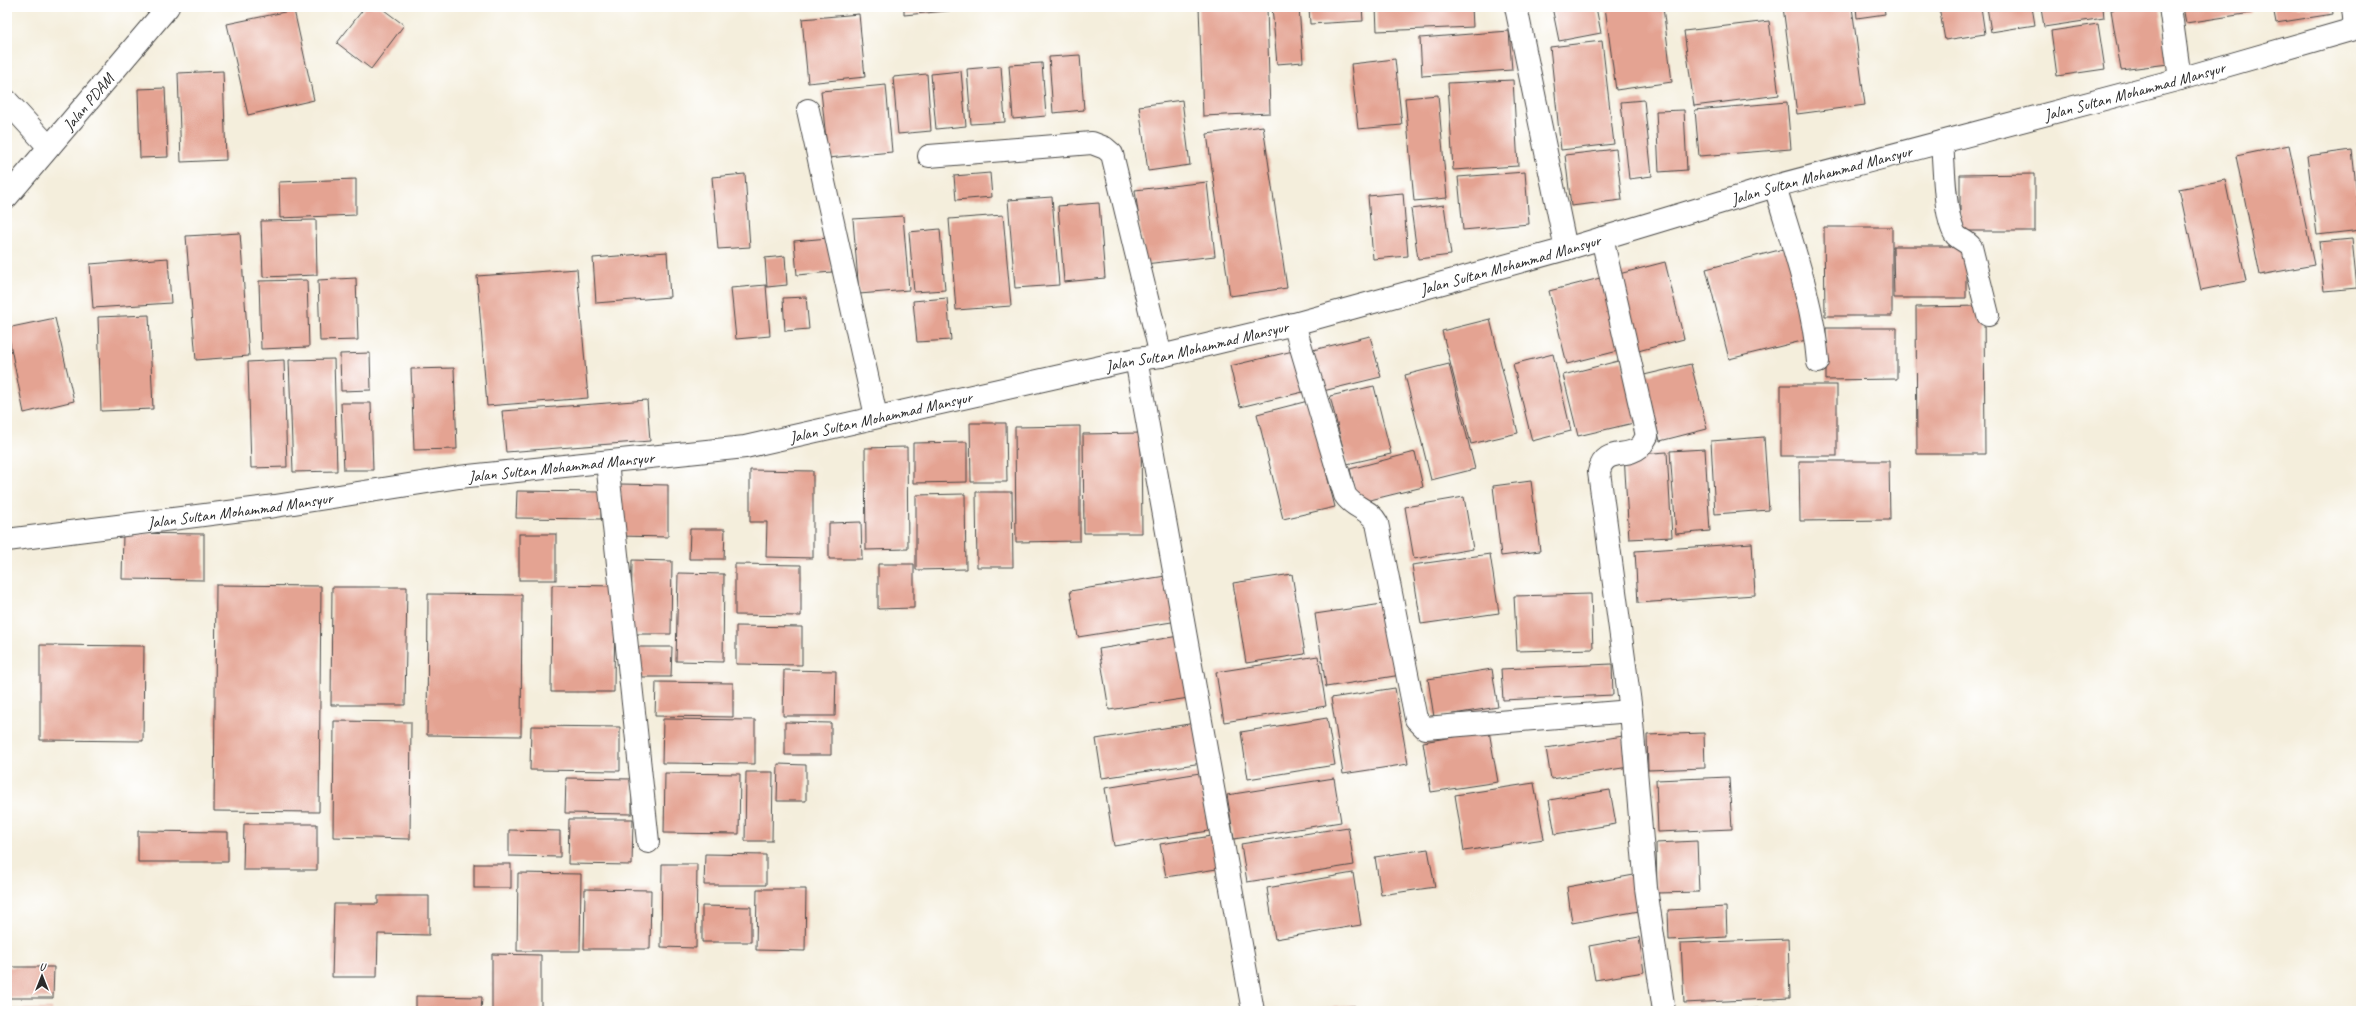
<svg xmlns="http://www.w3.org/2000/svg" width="2368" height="1018" viewBox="0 0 2368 1018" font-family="Caveat,sans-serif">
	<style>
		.building { fill: #e4a392 }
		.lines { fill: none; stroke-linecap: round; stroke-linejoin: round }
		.minor-casing { stroke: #494846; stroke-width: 24 }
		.tertiary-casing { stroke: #494846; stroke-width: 24 }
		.minor { stroke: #fff; stroke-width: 22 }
		.tertiary { stroke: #fff; stroke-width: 22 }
		.labels { text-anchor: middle; stroke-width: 3.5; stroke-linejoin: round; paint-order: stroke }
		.street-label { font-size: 16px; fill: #2b2b2b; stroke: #fff }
	</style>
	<rect width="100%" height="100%" fill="#fff"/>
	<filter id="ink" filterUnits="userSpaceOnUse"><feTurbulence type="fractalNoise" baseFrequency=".025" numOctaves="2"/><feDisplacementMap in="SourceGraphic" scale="8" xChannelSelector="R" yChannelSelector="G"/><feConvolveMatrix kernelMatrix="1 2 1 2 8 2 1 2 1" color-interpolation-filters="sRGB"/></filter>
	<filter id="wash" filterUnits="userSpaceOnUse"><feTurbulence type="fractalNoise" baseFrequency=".012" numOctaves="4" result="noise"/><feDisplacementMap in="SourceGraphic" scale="16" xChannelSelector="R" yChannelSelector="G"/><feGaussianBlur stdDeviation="0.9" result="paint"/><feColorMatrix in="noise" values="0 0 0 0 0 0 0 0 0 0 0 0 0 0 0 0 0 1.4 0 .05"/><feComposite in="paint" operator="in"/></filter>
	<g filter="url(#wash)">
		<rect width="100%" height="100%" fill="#f4eedc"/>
		<g id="blocks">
			<!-- building -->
			<g class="building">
				<polygon points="365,7 380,7 404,25 371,69 337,43"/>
				<polygon points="904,7 957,7 957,10 904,15"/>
				<polygon points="1199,7 1267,7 1270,113 1203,116"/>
				<polygon points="1272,7 1299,7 1303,62 1277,64"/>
				<polygon points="1309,7 1362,7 1363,21 1310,24"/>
				<polygon points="1376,7 1472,7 1473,27 1377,31"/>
				<polygon points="1552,7 1596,7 1601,33 1559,41"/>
				<polygon points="1605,7 1663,7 1672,82 1616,90"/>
				<polygon points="1783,7 1852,7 1865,105 1797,114"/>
				<polygon points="1856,7 1884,7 1885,14 1857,18"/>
				<polygon points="1939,7 1981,7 1985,34 1945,40"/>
				<polygon points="1987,7 2032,7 2035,25 1991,32"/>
				<polygon points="2041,7 2103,7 2104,18 2044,27"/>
				<polygon points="2129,7 2159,7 2168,64 2121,70 2111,10"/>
				<polygon points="2183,7 2250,7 2251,13 2186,23"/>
				<polygon points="2273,7 2332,7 2333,14 2276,23"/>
				<polygon points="294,10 314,100 248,115 227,24"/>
				<polygon points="859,14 865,77 808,83 802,19"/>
				<polygon points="1769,21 1779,95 1694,106 1684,31"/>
				<polygon points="2098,24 2105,69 2057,76 2051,31"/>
				<polygon points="1509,31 1512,70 1422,76 1420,38"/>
				<polygon points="1602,41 1614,144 1561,150 1550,47"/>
				<polygon points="1080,55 1084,110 1053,113 1049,57"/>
				<polygon points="1395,59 1402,125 1358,129 1351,64"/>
				<polygon points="1042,63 1046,116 1013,119 1009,65"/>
				<polygon points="1001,66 1005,122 971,124 967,69"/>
				<polygon points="223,71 226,160 181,162 178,73"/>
				<polygon points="961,71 966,126 936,129 931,74"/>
				<polygon points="927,74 931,131 898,134 893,77"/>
				<polygon points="1513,80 1518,166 1453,170 1448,83"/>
				<polygon points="886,85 892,152 828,158 821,91"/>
				<polygon points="165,88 168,157 140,158 138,89"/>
				<polygon points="1438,95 1447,198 1414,201 1405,98"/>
				<polygon points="1182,100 1190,165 1148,171 1139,106"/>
				<polygon points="1644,100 1652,176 1629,179 1621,102"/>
				<polygon points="1787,102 1791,149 1699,156 1695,110"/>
				<polygon points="1684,110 1687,170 1659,172 1656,111"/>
				<polygon points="1263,126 1287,288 1230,296 1207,134"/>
				<polygon points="2289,145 2314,265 2260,275 2236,156"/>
				<polygon points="1616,149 1622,200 1571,206 1565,155"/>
				<polygon points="2352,150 2361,230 2317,235 2307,156"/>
				<polygon points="1525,172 1529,224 1463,230 1458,177"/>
				<polygon points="990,173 992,197 956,200 954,176"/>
				<polygon points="745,174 750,247 718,249 712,177"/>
				<polygon points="2035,174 2035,231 1960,231 1960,175"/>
				<polygon points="356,179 356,215 280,218 279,182"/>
				<polygon points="2225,180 2246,281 2201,290 2179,189"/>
				<polygon points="1207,182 1215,256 1145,264 1135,190"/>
				<polygon points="1403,193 1408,256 1373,259 1368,196"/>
				<polygon points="1052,197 1059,285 1015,288 1008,200"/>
				<polygon points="1099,203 1105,278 1064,282 1058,206"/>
				<polygon points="1444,205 1451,255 1418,259 1411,209"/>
				<polygon points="1003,215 1011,306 956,310 949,219"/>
				<polygon points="903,216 909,290 859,294 853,219"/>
				<polygon points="316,220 317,275 263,277 261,221"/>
				<polygon points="1824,227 1892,227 1892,316 1825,316"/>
				<polygon points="940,229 945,290 914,292 909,232"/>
				<polygon points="240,233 249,356 196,360 186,236"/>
				<polygon points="829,238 832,272 797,275 794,241"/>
				<polygon points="2352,239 2357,288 2324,291 2319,242"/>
				<polygon points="1893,246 1966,246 1966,298 1894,298"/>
				<polygon points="1787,248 1810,339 1729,359 1706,269"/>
				<polygon points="667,252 670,297 596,303 593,258"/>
				<polygon points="785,256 787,285 767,287 765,258"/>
				<polygon points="168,258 171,303 93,308 90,264"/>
				<polygon points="1665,262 1684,339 1638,351 1619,274"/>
				<polygon points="577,269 588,398 487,406 477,276"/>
				<polygon points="1604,277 1622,350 1567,364 1549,291"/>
				<polygon points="356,278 358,340 320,341 318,280"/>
				<polygon points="307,280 309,347 261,349 259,281"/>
				<polygon points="766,285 770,336 736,339 731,288"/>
				<polygon points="806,297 809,329 785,331 783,298"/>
				<polygon points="947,298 951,340 917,342 913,301"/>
				<polygon points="1984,306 1985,454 1917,454 1916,307"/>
				<polygon points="149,315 153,409 101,411 98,317"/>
				<polygon points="55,318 74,401 24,413 7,328"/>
				<polygon points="1490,319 1518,433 1471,444 1442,331"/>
				<polygon points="1826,328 1897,328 1897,379 1826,380"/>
				<polygon points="1370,336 1381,377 1323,391 1313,350"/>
				<polygon points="1293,351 1303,392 1240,407 1230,366"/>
				<polygon points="370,353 371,390 341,391 340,354"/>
				<polygon points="1553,354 1571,431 1532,441 1513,364"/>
				<polygon points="334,359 337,471 293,472 289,360"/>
				<polygon points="284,360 287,467 251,468 248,362"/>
				<polygon points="1622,360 1638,422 1578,436 1563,375"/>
				<polygon points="1449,364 1475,469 1431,480 1405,375"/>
				<polygon points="1691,364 1707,429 1660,441 1644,375"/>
				<polygon points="454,368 457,449 414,450 411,369"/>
				<rect x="1781" y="385" width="56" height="71"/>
				<polygon points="1374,386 1391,454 1347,464 1330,396"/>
				<polygon points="647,400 650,441 506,452 502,411"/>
				<polygon points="1308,401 1335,507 1283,519 1257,414"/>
				<polygon points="341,403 371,403 373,470 344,470"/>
				<polygon points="970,423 1006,423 1007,482 971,482"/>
				<polygon points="1080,426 1080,541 1016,542 1015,427"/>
				<polygon points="1141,433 1142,533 1084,533 1083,434"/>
				<polygon points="1764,437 1769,510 1715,514 1711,441"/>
				<polygon points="967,442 967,482 913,483 913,443"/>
				<polygon points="907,447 908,549 866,550 865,448"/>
				<polygon points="1705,449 1710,531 1676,534 1670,451"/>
				<polygon points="1415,452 1423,487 1358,503 1350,469"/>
				<polygon points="1667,452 1672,537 1629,539 1624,455"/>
				<polygon points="1799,461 1889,461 1890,520 1800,521"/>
				<polygon points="750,470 813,471 813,558 766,557 767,522 750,522"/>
				<polygon points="1531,481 1540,551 1501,556 1493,486"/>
				<polygon points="620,484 668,485 668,537 619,536"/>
				<polygon points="517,491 601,492 601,519 516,518"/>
				<polygon points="976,492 1012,492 1013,567 977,567"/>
				<polygon points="965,494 966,569 916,570 916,495"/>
				<polygon points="1464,497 1473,549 1414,559 1405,507"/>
				<polygon points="861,522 862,559 829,559 829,523"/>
				<polygon points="690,529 725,529 724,559 689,559"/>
				<polygon points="123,533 204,534 204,580 122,579"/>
				<rect x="519" y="534" width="37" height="46"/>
				<polygon points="1752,543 1755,595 1638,603 1635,551"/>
				<polygon points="1490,554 1499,613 1421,624 1412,565"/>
				<polygon points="632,560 672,561 671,634 631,634"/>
				<polygon points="735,564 801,565 801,616 735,615"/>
				<polygon points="878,564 914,564 914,608 878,609"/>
				<polygon points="678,573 724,574 723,662 676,661"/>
				<polygon points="1292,574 1305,654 1246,663 1233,583"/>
				<polygon points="1172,575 1178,621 1078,637 1070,591"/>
				<polygon points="216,585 321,586 319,812 214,811"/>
				<polygon points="552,585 615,586 614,692 551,692"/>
				<polygon points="332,587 407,587 405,705 331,705"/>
				<polygon points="428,594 522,595 521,736 427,735"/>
				<polygon points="1591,594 1593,649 1517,651 1514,596"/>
				<polygon points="1389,603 1401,675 1326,687 1315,614"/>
				<polygon points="736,626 802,627 802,665 736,664"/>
				<polygon points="1179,636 1189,698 1109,710 1099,649"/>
				<polygon points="40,645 144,646 143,741 40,740"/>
				<polygon points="635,647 672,647 671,677 635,677"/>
				<polygon points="1318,656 1326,706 1224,722 1216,672"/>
				<polygon points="1612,664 1613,695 1503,700 1501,669"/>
				<polygon points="1492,669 1498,707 1434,717 1428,679"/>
				<polygon points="784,670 836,671 835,716 783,716"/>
				<polygon points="656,682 733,683 733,717 655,716"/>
				<polygon points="1395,688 1408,764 1343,774 1331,698"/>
				<polygon points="1327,718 1335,765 1248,779 1241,732"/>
				<polygon points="663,719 755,720 755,764 662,763"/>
				<polygon points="334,721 411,722 410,839 333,837"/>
				<polygon points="785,722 831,723 831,755 785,755"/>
				<polygon points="1195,723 1202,763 1102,778 1096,739"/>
				<polygon points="531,726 620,727 620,771 530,770"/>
				<polygon points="1489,731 1498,782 1431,792 1423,742"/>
				<polygon points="1704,733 1705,768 1648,770 1647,735"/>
				<polygon points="1623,736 1629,767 1551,779 1546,748"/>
				<polygon points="778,764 806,765 806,801 777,801"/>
				<polygon points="746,772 773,772 772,841 745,841"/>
				<polygon points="665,773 740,774 739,834 664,833"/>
				<polygon points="1200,773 1209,831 1114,846 1105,788"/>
				<polygon points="1729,777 1732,829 1658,832 1656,780"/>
				<polygon points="566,778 632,779 632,814 565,813"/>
				<polygon points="1334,778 1341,822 1234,839 1227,795"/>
				<polygon points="1534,783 1544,839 1464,851 1455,795"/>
				<polygon points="1610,790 1616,824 1555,834 1549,800"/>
				<polygon points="569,819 633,819 632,865 568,864"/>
				<polygon points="244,824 317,824 317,870 243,870"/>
				<polygon points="1348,827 1354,865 1247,882 1241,844"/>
				<polygon points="509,830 560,831 560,857 509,856"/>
				<polygon points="138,831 228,832 228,862 138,862"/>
				<polygon points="1218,835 1223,868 1166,877 1160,844"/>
				<polygon points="1697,841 1699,892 1657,893 1656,843"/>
				<polygon points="1428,849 1435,887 1381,895 1375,857"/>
				<polygon points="705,854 766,855 766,885 704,885"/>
				<rect x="474" y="864" width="37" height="24"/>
				<polygon points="662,864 697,864 696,948 661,947"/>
				<polygon points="518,873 581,874 580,951 517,951"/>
				<polygon points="1353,873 1361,925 1275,939 1267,888"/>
				<polygon points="1634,875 1639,911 1572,923 1567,887"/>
				<polygon points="585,889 651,890 650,949 584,949"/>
				<polygon points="757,889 806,889 805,951 756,950"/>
				<polygon points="378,896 429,896 429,935 378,934 377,977 332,977 334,904 378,904"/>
				<polygon points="702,906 751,907 751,942 702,942"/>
				<polygon points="1726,907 1727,937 1669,940 1668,910"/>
				<polygon points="1639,937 1644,972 1595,980 1589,946"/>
				<polygon points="1788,939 1790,998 1684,1003 1681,943"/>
				<polygon points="492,954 541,955 541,1011 492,1011"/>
				<polygon points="7,967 54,967 53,998 7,998"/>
				<polygon points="416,996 482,997 481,1011 416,1011"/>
				<polygon points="1355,1006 1355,1011 1319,1011 1319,1008"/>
				<polygon points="241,1007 286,1008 286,1011 241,1011"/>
				<polygon points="1765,1008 1766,1011 1710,1011 1710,1010"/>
				<rect x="7" y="1009" width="45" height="2"/>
			</g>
		</g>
	</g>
	<g filter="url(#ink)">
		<use href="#blocks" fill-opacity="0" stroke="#494846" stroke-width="1"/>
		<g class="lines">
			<!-- minor casing -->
			<g class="minor-casing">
				<g id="minor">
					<polyline points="1516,7 1566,249"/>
					<polyline points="2170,7 2180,79"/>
					<polyline points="2353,7 2355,28"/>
					<polyline points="7,101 49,147"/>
					<polyline points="808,110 876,416"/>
					<path d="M1942 142C1944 164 1944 216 1955 234 1959 240 1966 240 1971 247L1988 315"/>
					<polyline points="929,156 1092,143 1105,148 1112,154 1161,356"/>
					<path d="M1775 186C1792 244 1813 301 1818 362"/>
					<path id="s1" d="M7 197 168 7"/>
					<path d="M1602 238 1647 436C1645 439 1643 444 1640 447 1626 459 1604 447 1599 472L1631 711"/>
					<path d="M1294 324 1345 495C1354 509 1369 508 1377 523L1416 719 1425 728 1631 711 1646 888 1664 1011"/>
					<polyline points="1136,359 1253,1011"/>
					<polyline points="607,462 648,842"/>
				</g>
			</g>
			<!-- tertiary casing -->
			<g class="tertiary-casing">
				<g id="tertiary">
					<path id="s2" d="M7 540 275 506 459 477 745 447 1136 359 1161 356 1294 324 1566 249 1775 186 2180 79 2361 27"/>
				</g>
			</g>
			<!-- minor -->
			<use href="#minor" class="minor"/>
			<!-- tertiary -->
			<use href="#tertiary" class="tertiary"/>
		</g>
	</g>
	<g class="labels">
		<!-- street labels -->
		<g class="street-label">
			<text dy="6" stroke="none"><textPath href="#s2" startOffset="2179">Jalan Sultan Mohammad Mansyur</textPath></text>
			<text dy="6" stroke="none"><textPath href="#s1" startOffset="125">Jalan PDAM</textPath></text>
			<text dy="6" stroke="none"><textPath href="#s2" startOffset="1855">Jalan Sultan Mohammad Mansyur</textPath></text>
			<text dy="6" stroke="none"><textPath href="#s2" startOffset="1531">Jalan Sultan Mohammad Mansyur</textPath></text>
			<text dy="6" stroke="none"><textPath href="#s2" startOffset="1207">Jalan Sultan Mohammad Mansyur</textPath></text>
			<text dy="6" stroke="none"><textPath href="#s2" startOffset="883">Jalan Sultan Mohammad Mansyur</textPath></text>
			<text dy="6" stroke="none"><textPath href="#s2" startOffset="559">Jalan Sultan Mohammad Mansyur</textPath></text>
			<text dy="6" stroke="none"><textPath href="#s2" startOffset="235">Jalan Sultan Mohammad Mansyur</textPath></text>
		</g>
	</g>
	<!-- margin -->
	<rect width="2368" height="1018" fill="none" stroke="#fff" stroke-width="24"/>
	<!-- north arrow -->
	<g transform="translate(42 976)" stroke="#ffffff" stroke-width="3" paint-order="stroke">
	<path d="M0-3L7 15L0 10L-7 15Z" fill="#2b2b2b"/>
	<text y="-6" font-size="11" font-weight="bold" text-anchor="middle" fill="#2b2b2b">U</text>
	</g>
</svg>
